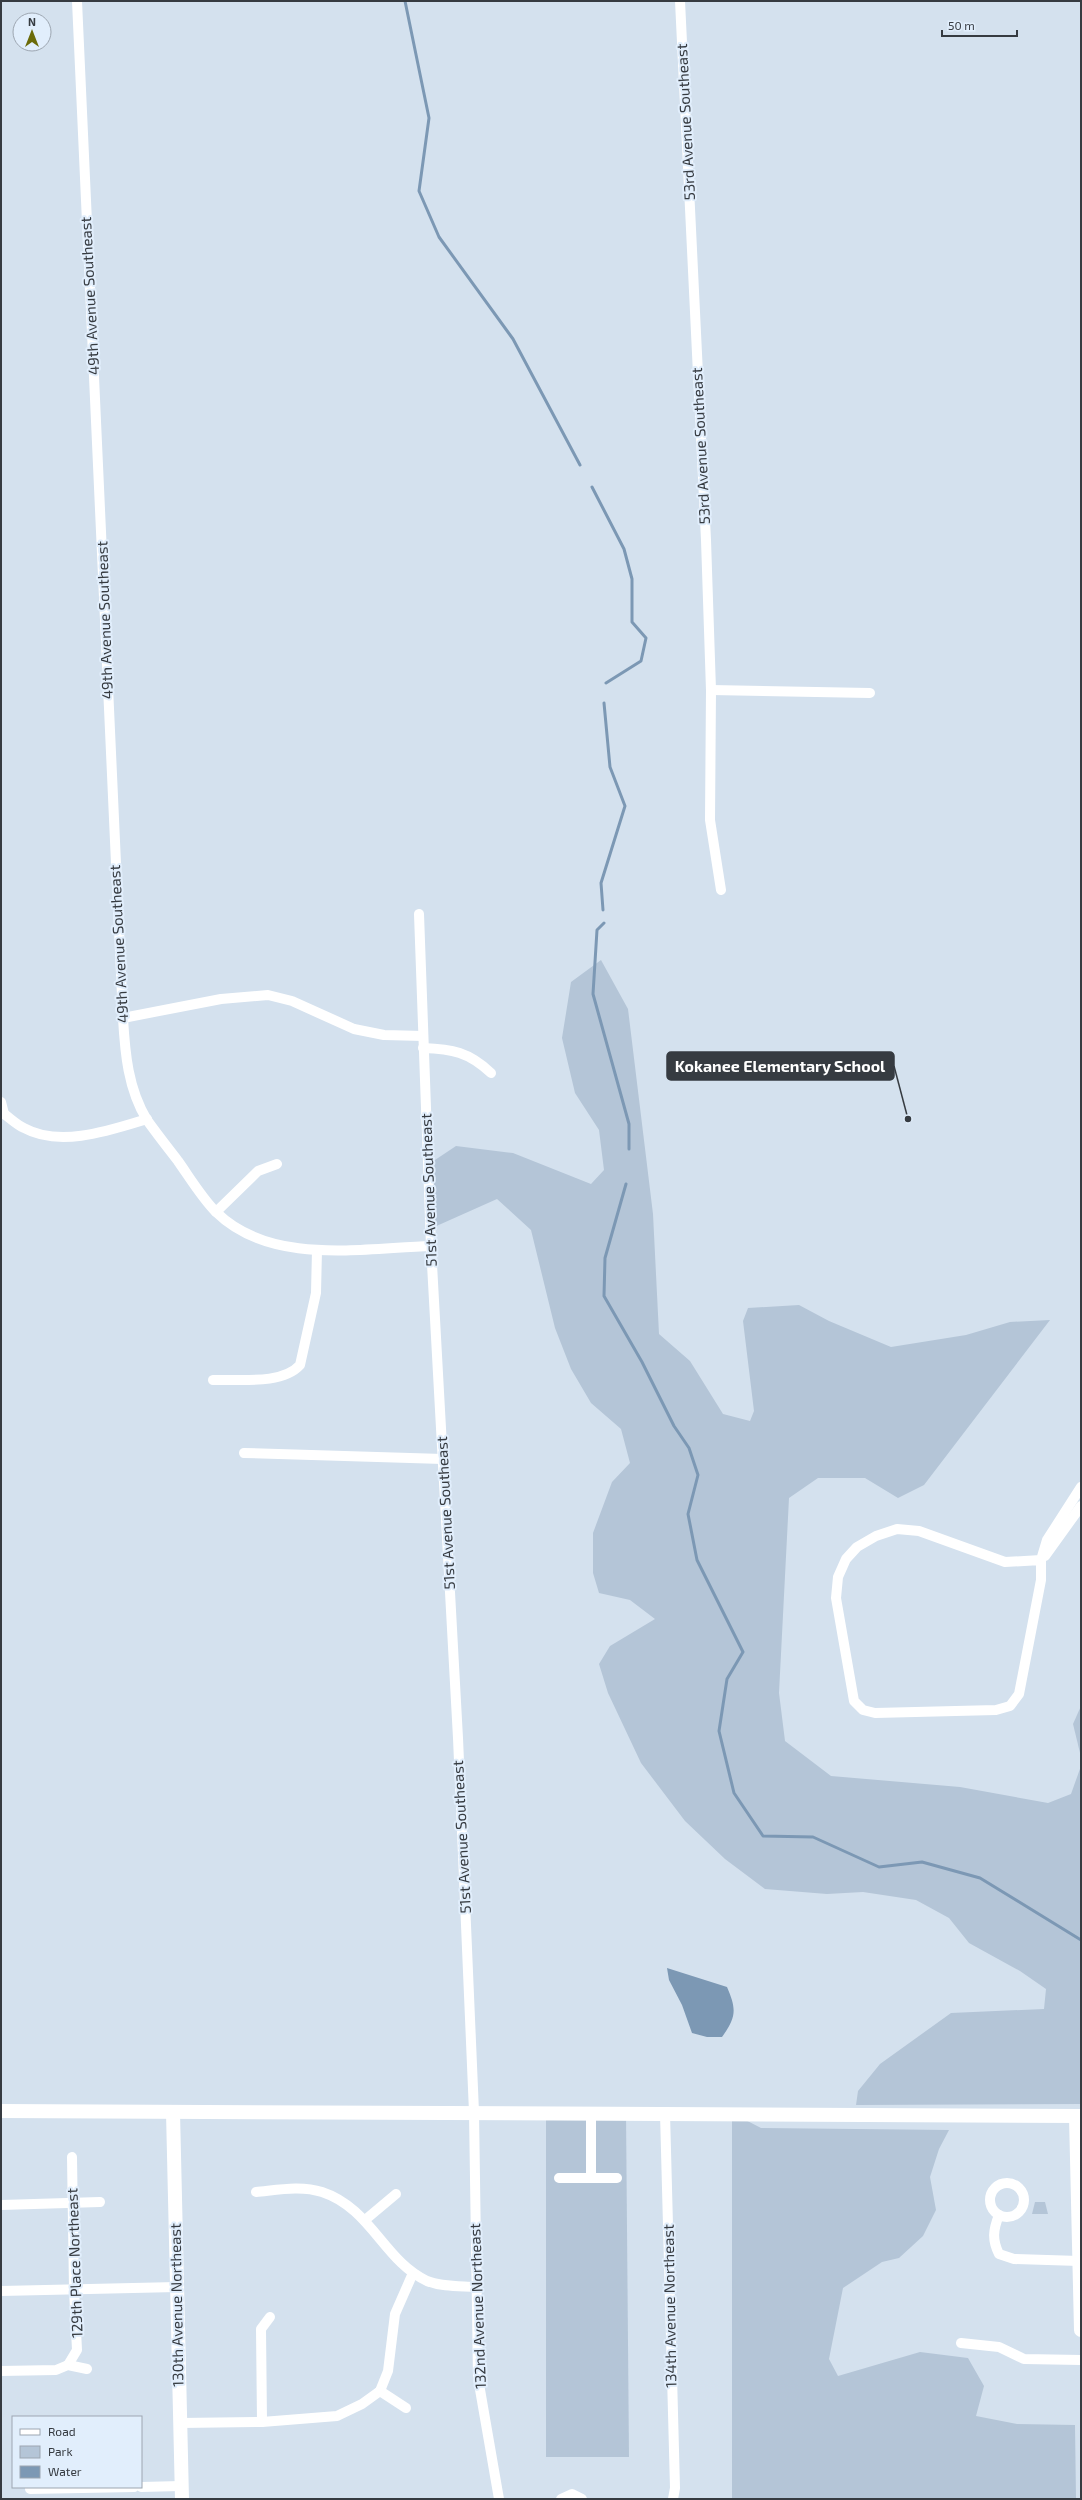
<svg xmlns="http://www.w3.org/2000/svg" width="1082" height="2500" viewBox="0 0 1082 2500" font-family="'Exo 2',sans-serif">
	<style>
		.green { fill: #b4c5d7 }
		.water { fill: #7c98b4 }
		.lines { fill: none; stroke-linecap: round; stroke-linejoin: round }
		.stream { stroke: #7c98b4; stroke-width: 3 }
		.street { stroke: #fff; stroke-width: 10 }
		.secondary { stroke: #fff; stroke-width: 14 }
		.labels { text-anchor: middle; stroke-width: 4; stroke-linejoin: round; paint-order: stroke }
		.street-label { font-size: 15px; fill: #363b41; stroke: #e1eefc }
		.leader { fill: none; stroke: #363b41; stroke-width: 1.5 }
		.callout-dot { fill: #363b41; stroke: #e1eefc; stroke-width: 1.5 }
		.callout { fill: #363b41; stroke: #363b41; stroke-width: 1.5 }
		.callout-label { font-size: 16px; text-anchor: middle; font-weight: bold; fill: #fff }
	</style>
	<rect width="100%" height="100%" fill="#d4e1ee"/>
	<!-- green -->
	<g class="green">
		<polygon points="601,960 628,1009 653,1214 659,1334 690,1361 723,1414 750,1421 754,1411 743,1321 748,1308 799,1305 829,1321 891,1347 966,1335 1010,1322 1050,1320 924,1485 898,1498 865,1478 818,1478 789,1498 779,1693 785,1741 831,1776 960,1787 1048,1803 1071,1794 1081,1766 1081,2104 856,2105 858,2091 880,2064 951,2013 1044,2009 1046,1989 1020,1971 969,1943 949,1918 916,1900 863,1892 827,1894 765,1889 725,1859 685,1821 641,1763 608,1693 599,1664 610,1646 655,1619 630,1600 599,1593 593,1573 593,1533 612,1482 630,1463 621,1429 591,1403 571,1369 555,1328 531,1230 497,1199 432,1228 429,1164 456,1146 513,1153 591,1184 604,1170 599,1130 575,1093 562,1038 571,982"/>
		<polygon points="1081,1706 1081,1757 1073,1724"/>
		<polygon points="546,2113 626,2113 629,2457 546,2457"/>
		<polygon points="732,2113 761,2128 949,2130 939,2149 930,2177 936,2210 923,2236 899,2258 882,2262 843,2288 829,2359 838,2376 920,2352 968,2358 984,2386 976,2416 1017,2424 1075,2425 1076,2499 732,2499"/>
		<polygon points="1035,2202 1045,2202 1048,2214 1032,2214"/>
	</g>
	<!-- water -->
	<path class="water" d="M667 1968 727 1987C737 2010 736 2017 722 2037H707L692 2033 682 2005 669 1980Z"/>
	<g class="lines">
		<!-- stream -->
		<g class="stream">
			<polyline points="405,1 429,118 419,191 439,237 513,339 580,465"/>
			<polyline points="592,487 624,549 632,579 632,622 646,638 641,661 606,683"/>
			<polyline points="603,910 601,883 625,806 610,767 604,703"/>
			<polyline points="604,923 597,930 593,994 629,1124 629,1149"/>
			<polyline points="626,1184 605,1258 604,1296 642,1362 674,1426 689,1448 698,1475 688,1514 697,1560 743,1652 727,1679 719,1731 734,1793 763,1836 813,1837 879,1867 922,1862 980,1878 1081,1940"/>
		</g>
		<!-- street -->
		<g class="street">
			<path d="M77 1 123 1018C125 1053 128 1089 147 1120 157 1134 168 1148 178 1161 190 1178 202 1198 216 1212 271 1266 362 1248 431 1246"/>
			<polyline points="680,1 706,540 711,690 710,820 721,890"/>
			<polyline points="711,690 870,693"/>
			<polyline points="419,914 431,1246 458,1738 474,2112 478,2378 499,2499"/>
			<polyline points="123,1018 221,999 268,995 292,1001 354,1029 384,1035 423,1036"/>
			<path d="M423 1048C452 1049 469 1052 491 1073"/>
			<polyline points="1,1102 4,1114"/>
			<path d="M4 1114C10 1118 17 1125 24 1128 60 1148 111 1130 147 1119"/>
			<polyline points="216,1212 258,1171 277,1164"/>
			<path d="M213 1380C239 1379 282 1385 300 1365L316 1293 317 1250"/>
			<polyline points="244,1453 443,1459"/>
			<polyline points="1045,1556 1081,1506"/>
			<polyline points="1041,1560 1005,1562 919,1531 897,1529 876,1536 857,1547 846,1559 838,1577 836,1598 854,1701 863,1710 875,1713 996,1710 1010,1706 1019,1694 1041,1580 1041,1560 1047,1540 1081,1487"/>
			<polyline points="665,2113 675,2488 673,2499"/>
			<polyline points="559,2178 591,2178 591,2113"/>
			<polyline points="591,2178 617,2178"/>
			<circle cx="1007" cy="2200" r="17"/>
			<path d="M256 2192C277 2190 301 2185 322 2192 371 2208 384 2261 427 2281 442 2287 460 2286 475 2287"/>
			<polyline points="1,2205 100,2202"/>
			<path d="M999 2215C993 2230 992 2240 999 2254L1014 2259 1079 2261"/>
			<polyline points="365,2220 396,2194"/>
			<polyline points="1,2291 177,2287"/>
			<polyline points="961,2343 999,2347 1024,2359 1081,2360"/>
			<polyline points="68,2365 77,2350 74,2290 72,2157"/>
			<polyline points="1,2371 56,2370 68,2365 87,2369"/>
			<polyline points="380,2391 388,2371 395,2314 413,2273"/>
			<polyline points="380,2391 406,2408"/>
			<polyline points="262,2422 261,2329 270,2317"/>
			<polyline points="180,2423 262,2422 337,2416 362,2404 380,2391"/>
			<polyline points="141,2487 181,2486"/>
			<polyline points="30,2489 134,2487"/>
			<polyline points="561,2499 572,2494 582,2499"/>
		</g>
		<!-- secondary -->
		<g class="secondary">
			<polyline points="1,2111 1081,2116"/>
			<polyline points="173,2112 182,2499"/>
			<polyline points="1076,2116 1081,2330"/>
		</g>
	</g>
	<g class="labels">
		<!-- street labels -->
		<g class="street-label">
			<text transform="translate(686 122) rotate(-93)" y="5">53rd Avenue Southeast</text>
			<text transform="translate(90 296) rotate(-93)" y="5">49th Avenue Southeast</text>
			<text transform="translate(701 446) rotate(-93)" y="5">53rd Avenue Southeast</text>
			<text transform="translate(105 620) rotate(-92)" y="5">49th Avenue Southeast</text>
			<text transform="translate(119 944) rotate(-93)" y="5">49th Avenue Southeast</text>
			<text transform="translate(429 1190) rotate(-92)" y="5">51st Avenue Southeast</text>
			<text transform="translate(446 1513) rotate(-93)" y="5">51st Avenue Southeast</text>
			<text transform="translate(462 1837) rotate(-93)" y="5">51st Avenue Southeast</text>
			<text transform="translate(75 2263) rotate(-92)" y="5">129th Place Northeast</text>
			<text transform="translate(177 2305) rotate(-91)" y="5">130th Avenue Northeast</text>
			<text transform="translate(478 2306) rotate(-92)" y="5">132nd Avenue Northeast</text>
			<text transform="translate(670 2306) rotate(-91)" y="5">134th Avenue Northeast</text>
		</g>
	</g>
	<!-- callouts -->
	<path class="leader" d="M908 1119L894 1066"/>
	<circle class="callout-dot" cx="908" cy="1119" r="4"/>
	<rect class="callout" x="667" y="1052" width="227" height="28" rx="4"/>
	<g class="callout-label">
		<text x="780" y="1072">Kokanee Elementary School</text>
	</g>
	<!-- border -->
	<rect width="1082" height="2500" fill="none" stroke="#363b41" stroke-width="4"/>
	<!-- legend -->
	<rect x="12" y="2416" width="130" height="72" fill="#e1eefc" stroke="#9da6b1"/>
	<rect x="20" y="2429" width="20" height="6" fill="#ffffff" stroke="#9da6b1"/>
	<text x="48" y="2436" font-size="12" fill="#363b41">Road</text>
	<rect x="20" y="2446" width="20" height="12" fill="#b4c5d7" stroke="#9da6b1"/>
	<text x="48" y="2456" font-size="12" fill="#363b41">Park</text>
	<rect x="20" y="2466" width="20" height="12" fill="#7c98b4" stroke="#9da6b1"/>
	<text x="48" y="2476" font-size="12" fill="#363b41">Water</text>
	<!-- north arrow -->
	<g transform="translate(32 32)"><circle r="19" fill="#e1eefc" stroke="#9da6b1"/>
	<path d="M0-3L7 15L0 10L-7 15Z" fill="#6b6b0a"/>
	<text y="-6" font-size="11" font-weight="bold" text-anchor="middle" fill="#363b41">N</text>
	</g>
	<!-- scale -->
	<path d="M942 30v6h75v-6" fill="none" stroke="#363b41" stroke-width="2"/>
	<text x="948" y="30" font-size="12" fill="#363b41" stroke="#e1eefc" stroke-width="3" paint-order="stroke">50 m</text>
</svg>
